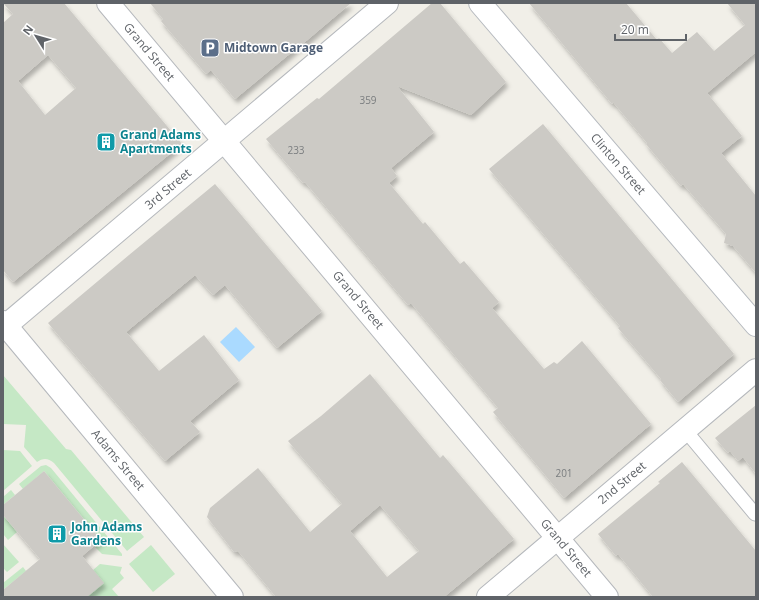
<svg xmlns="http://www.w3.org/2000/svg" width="759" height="600" viewBox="0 0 759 600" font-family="'Open Sans',sans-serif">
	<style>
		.green { fill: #c5e8c5 }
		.water { fill: #aadaff }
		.building { fill: #cccac5; fill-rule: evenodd; filter: url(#shadow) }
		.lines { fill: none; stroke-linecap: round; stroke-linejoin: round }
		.lane-casing { stroke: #b5b8bc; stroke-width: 15 }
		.street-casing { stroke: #b5b8bc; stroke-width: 24 }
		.secondary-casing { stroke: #b6babf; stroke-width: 24 }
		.lane { stroke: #fff; stroke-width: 13 }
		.street { stroke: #fff; stroke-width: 22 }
		.secondary { stroke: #fff; stroke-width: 22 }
		.labels { text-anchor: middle; stroke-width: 3; stroke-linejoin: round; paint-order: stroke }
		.number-label { font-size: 10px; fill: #7a7d7f }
		.service-label { font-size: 12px; font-weight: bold; fill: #4e5e75; stroke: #fff; text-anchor: start }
		.street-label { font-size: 12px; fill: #5f6368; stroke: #fff }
		.culture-label { font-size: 12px; font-weight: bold; fill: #0d838f; stroke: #fff; text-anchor: start }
	</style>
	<defs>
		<filter id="shadow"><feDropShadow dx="2.5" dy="4.5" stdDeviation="2" flood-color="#0004"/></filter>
	</defs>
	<rect width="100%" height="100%" fill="#f1efe8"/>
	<!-- green -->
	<g class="green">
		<path d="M3 375 66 449 71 450 144 537 127 551 54 463C48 458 43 458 37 462L24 447 26 425 3 424Z"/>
		<polygon points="3,450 20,451 32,466 3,491"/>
		<polygon points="46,465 51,468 122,554 122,556 102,554 94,546 101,540 44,471 23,489 19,484 41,466"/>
		<polygon points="11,490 15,495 3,505 3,497"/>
		<polygon points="3,515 17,532 8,540 3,534"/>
		<polygon points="3,544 19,562 7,572 3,568"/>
		<polygon points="151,545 175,574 153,592 129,564"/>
		<polygon points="100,564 122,567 120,573 124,578 112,589 119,597 87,597 93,570"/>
		<polygon points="23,567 26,571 3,590 3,583"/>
	</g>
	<!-- water -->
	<polygon class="water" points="236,327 255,347 239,362 220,342"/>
	<!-- building -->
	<g class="building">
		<path d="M3 3H64L182 144 13 282 3 270V23L13 14ZM48 55 76 88 45 115 18 81Z"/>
		<polygon points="150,3 351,3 299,47 298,47 235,99 211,70 206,74 161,21 163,19"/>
		<polygon points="432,3 440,3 506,82 471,115 397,86 434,132 391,168 397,176 389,183 423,224 425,222 460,264 464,261 499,302 492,308 544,369 554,362 557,364 582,341 651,424 564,498 493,412 498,408 411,303 408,305 305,182 303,183 266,139 317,98 319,99"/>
		<polygon points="529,3 626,3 657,40 659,38 672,53 697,32 714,51 745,25 727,3 756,3 756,52 707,93 742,136 721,153 756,196 756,273 733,246 724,243 726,234 683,184 681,186 646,144 647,143 613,102 612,104"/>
		<polygon points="543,124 734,354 678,402 660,380 661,379 618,328 620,326 489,169"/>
		<polygon points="215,184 322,311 277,348 225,285 213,295 195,275 126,332 159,371 204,335 239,380 190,421 200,432 165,461 48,323 129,255"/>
		<path d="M370 374 440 458 443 455 514 539 444 597H276L238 551 234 552 207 517 210 508 258 468 310 532 342 504 288 441 321 416ZM380 505 419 551 387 577 350 531Z"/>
		<polygon points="756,405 756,474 743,457 738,461 730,451 728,453 715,438"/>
		<polygon points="682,462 756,551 756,597 653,597 618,554 616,556 598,534 660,483 658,482"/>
		<polygon points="44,471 101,540 82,556 104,583 87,597 3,597 3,590 40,559 3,515 3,505"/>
	</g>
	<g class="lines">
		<!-- lane casing -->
		<g class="lane-casing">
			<polyline id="lane" points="685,430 755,514"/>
		</g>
		<!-- street casing -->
		<g class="street-casing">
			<g id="street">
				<polyline points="108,3 607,597"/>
				<polyline points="3,322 232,597"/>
				<polyline points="3,328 387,3"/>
				<polyline points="488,597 756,370"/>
			</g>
		</g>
		<!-- secondary casing -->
		<g class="secondary-casing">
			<polyline id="secondary" points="480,3 756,325"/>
		</g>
		<!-- lane -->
		<use href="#lane" class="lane"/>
		<!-- street -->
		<use href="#street" class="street"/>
		<!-- secondary -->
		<use href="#secondary" class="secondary"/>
	</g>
	<!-- icons -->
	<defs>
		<g id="parking-square" transform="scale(1)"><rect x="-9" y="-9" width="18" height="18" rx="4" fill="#5c6f8a" stroke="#fff"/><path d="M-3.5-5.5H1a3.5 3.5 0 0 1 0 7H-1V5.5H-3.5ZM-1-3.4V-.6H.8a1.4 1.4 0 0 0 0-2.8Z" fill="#fff"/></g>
		<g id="building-square" transform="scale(1)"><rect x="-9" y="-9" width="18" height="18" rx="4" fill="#0f9aa8" stroke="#fff"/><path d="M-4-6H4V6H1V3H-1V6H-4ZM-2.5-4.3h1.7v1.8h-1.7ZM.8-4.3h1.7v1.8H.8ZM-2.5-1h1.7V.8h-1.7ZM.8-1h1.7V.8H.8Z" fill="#fff"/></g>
	</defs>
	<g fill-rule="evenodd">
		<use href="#parking-square" x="210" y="48"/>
		<use href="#building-square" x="106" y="142"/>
		<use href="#building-square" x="57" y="534"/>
	</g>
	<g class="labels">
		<!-- number labels -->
		<g class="number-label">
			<text x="368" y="104">359</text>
			<text x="296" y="154">233</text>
			<text x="564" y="477">201</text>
		</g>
		<!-- service labels -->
		<g class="service-label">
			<text x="224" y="52">Midtown Garage</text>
		</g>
		<!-- street labels -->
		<g class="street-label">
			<text transform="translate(149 52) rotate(50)" y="4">Grand Street</text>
			<text transform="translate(618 164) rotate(49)" y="4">Clinton Street</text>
			<text transform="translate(168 189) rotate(-40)" y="4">3rd Street</text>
			<text transform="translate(358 300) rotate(50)" y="4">Grand Street</text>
			<text transform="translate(118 460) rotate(50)" y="4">Adams Street</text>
			<text transform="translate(622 483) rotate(-40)" y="4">2nd Street</text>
			<text transform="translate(566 548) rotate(50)" y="4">Grand Street</text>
		</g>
		<!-- culture labels -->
		<g class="culture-label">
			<text x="120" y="139">Grand Adams<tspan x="120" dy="14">Apartments</tspan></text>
			<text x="71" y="531">John Adams<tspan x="71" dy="14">Gardens</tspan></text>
		</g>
	</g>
	<!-- border -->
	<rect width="759" height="600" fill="none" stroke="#5f6368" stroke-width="8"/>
	<!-- north arrow -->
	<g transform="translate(36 36) rotate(307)" stroke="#ffffff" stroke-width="3" paint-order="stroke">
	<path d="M0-3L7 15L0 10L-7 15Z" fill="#5f6368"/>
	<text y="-6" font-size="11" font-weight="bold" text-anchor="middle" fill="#5f6368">N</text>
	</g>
	<!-- scale -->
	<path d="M615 34v6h71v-6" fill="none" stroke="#5f6368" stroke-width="2"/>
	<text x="621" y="34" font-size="12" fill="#5f6368" stroke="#ffffff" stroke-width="3" paint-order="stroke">20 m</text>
</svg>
